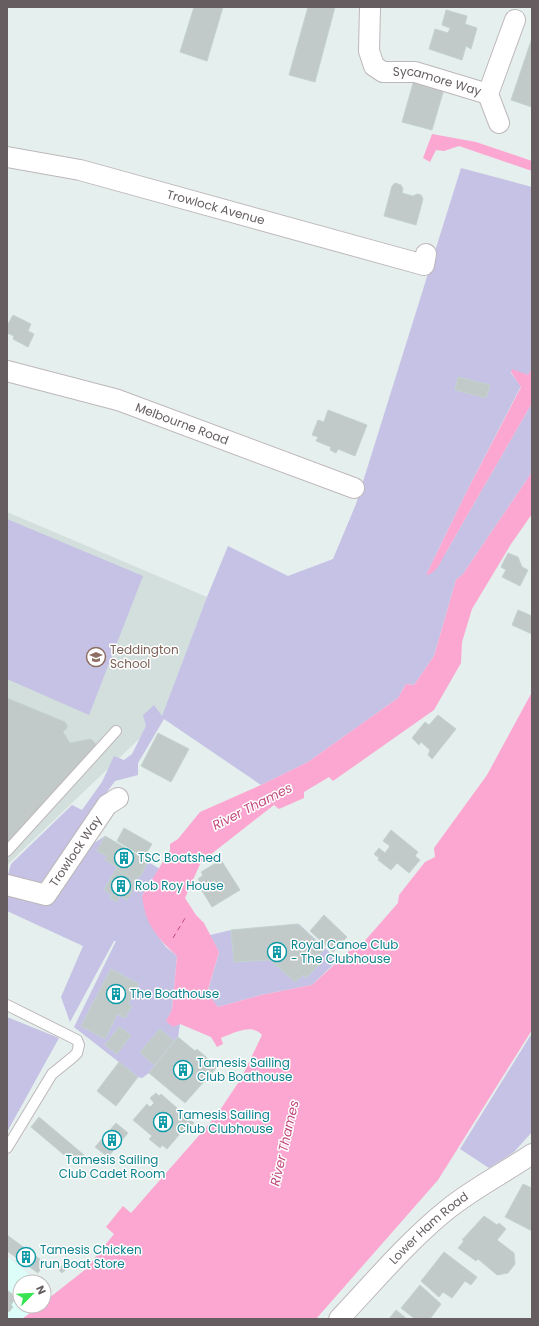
<svg xmlns="http://www.w3.org/2000/svg" width="539" height="1326" viewBox="0 0 539 1326" font-family="Poppins,sans-serif">
	<style>
		.commercial { fill: #dcfdf8 }
		.education { fill: #d3dfdc }
		.green { fill: #c5c2e5 }
		.water { fill: #fca7d1 }
		.lines { fill: none; stroke-linecap: round; stroke-linejoin: round }
		.ferry { stroke: #c04a7a; stroke-width: 1; stroke-dasharray: 5 4; stroke-linecap: butt }
		.building { fill: #c1cac8; stroke: #c3d3d0 }
		.service-casing { stroke: #beb7ba; stroke-width: 12 }
		.minor-casing { stroke: #beb7ba; stroke-width: 22 }
		.service { stroke: #fff; stroke-width: 10 }
		.minor { stroke: #fff; stroke-width: 20 }
		.labels { text-anchor: middle; stroke-width: 3; stroke-linejoin: round; paint-order: stroke }
		.street-label { font-size: 12px; fill: #655d60; stroke: #fff }
		.education-label { font-size: 12px; fill: #785e54; stroke: #fff; text-anchor: start }
		.culture-label { font-size: 12px; fill: #0d838f; stroke: #fff; text-anchor: start }
		.water-label { font-size: 13px; font-style: italic; fill: #c04a7a; stroke: #fff }
	</style>
	<rect width="100%" height="100%" fill="#e5efed"/>
	<!-- commercial -->
	<polygon class="commercial" points="7,1256 38,1282 20,1282 20,1306 39,1306 22,1319 7,1319"/>
	<!-- education -->
	<polygon class="education" points="7,512 207,597 162,717 7,865"/>
	<!-- green -->
	<g class="green">
		<polygon points="461,168 532,187 532,368 528,375 512,370 511,373 521,386 468,489 426,575 445,554 532,403 532,472 463,574 456,580 434,656 414,685 406,684 398,698 308,762 261,785 164,719 138,763 138,775 115,781 40,884 7,879 11,864 72,805 82,810 102,782 114,756 124,760 132,754 146,726 143,715 154,705 162,716 207,597 228,546 288,576 333,559 356,504"/>
		<polygon points="7,519 143,576 89,715 7,679"/>
		<polygon points="105,836 160,869 142,896 155,932 166,947 177,956 172,1010 166,1021 180,1024 178,1037 149,1073 142,1078 138,1077 74,1027 116,941 114,941 70,1022 61,997 83,946 7,911 7,889 50,900 88,847"/>
		<polygon points="299,924 338,960 312,985 261,995 218,1007 207,994 219,952 210,935 231,930"/>
		<polygon points="7,1017 59,1038 7,1132"/>
		<polygon points="532,1033 532,1132 514,1152 489,1168 460,1149"/>
	</g>
	<!-- water -->
	<g class="water">
		<polygon points="432,134 476,142 532,161 532,171 459,146 444,151 436,150 430,162 423,158"/>
		<path d="M532 368V403L445 554C441 561 436 574 426 575L468 489 521 387 511 372 512 369 528 375Z"/>
		<path d="M532 472V514L511 544 472 609 462 642 461 663 434 710 333 781 329 777 304 792V798L279 809 274 805 201 862 185 898 196 915 204 923 219 952 207 993 218 1007 261 995 312 985 359 942 362 944 398 903 399 895 425 862 435 857 434 848 487 775 532 692V1030L438 1180 316 1319H22L39 1306H44V1302L86 1269 114 1234 106 1227 123 1206 131 1213 216 1116 242 1077 262 1035C252 1023 234 1033 221 1038L223 1044 217 1047 211 1037 180 1024 173 1027 166 1021 172 1010 177 956C165 945 151 931 146 915 144 909 143 902 142 896L170 850V844L178 839 200 812 261 785 308 762 398 698 406 684 414 685 434 656 456 580 463 574Z"/>
	</g>
	<g class="lines">
		<!-- ferry -->
		<polyline class="ferry" points="173,938 187,915"/>
	</g>
	<!-- building -->
	<g class="building">
		<polygon points="194,7 223,7 207,61 180,52"/>
		<polygon points="308,7 335,7 315,82 289,75"/>
		<polygon points="446,10 467,16 465,24 477,28 471,49 466,46 462,60 429,49 435,29 448,33 450,28 442,25"/>
		<polygon points="532,38 532,107 511,100"/>
		<polygon points="414,80 444,89 432,130 402,122"/>
		<polygon points="395,183 401,185 403,189 402,193 413,196 417,194 421,195 423,199 416,225 384,216 392,186"/>
		<polygon points="13,315 31,324 28,331 34,334 28,347 13,339 14,336 7,333 7,326"/>
		<polygon points="458,377 490,385 486,398 455,390"/>
		<polygon points="328,410 367,425 355,456 338,449 336,453 330,450 331,447 316,441 318,437 312,435 318,420 324,422"/>
		<polygon points="508,553 518,557 522,567 528,570 520,586 502,577 506,570 501,567"/>
		<polygon points="518,610 532,616 532,634 512,625"/>
		<polygon points="7,698 65,722 67,725 67,728 63,732 70,743 91,739 96,744 95,747 7,843"/>
		<polygon points="438,715 456,729 432,759 428,755 430,750 421,742 419,745 412,738 425,722 429,725"/>
		<polygon points="158,733 189,749 171,782 141,766"/>
		<polygon points="124,828 152,844 144,857 117,841"/>
		<polygon points="391,830 418,852 415,856 420,860 409,873 397,863 391,870 378,860 379,858 374,854 379,848 385,853 390,846 383,841"/>
		<polygon points="105,836 148,861 140,877 138,876 136,881 116,869 117,867 105,860 107,856 97,851"/>
		<polygon points="221,860 240,890 212,907 199,886 201,884 198,879 203,875 201,872"/>
		<polygon points="116,869 138,882 127,900 120,896 117,902 110,898 112,895 104,890"/>
		<polygon points="324,915 347,937 333,952 310,931"/>
		<polygon points="298,924 325,949 318,956 323,961 306,978 303,975 295,982 270,960 234,962 231,930"/>
		<polygon points="111,969 139,984 128,1004 132,1006 125,1018 117,1014 105,1039 81,1026"/>
		<polygon points="119,1027 131,1035 117,1054 105,1045"/>
		<polygon points="160,1029 174,1041 154,1065 140,1052"/>
		<polygon points="178,1037 195,1051 197,1049 217,1067 185,1103 149,1073"/>
		<polygon points="119,1062 138,1077 116,1106 97,1091"/>
		<polygon points="156,1093 159,1096 161,1094 194,1123 187,1130 185,1128 167,1149 162,1145 160,1148 149,1139 152,1136 133,1120 147,1104 150,1107 154,1103 150,1098"/>
		<polygon points="39,1117 84,1155 76,1165 31,1127"/>
		<polygon points="116,1123 128,1133 108,1157 95,1147"/>
		<polygon points="523,1184 532,1188 532,1231 505,1217"/>
		<polygon points="484,1216 497,1225 499,1223 506,1229 497,1240 514,1253 515,1264 508,1273 497,1275 478,1259 476,1261 458,1248 464,1241 462,1240"/>
		<polygon points="7,1235 45,1263 38,1273 7,1251"/>
		<polygon points="444,1252 477,1277 471,1285 465,1281 452,1298 443,1292 439,1297 421,1281"/>
		<polygon points="65,1263 69,1267 62,1273 58,1269"/>
		<polygon points="420,1285 441,1304 430,1319 415,1319 401,1308"/>
		<polygon points="7,1290 16,1297 11,1305 13,1307 9,1312 7,1310"/>
		<polygon points="396,1310 407,1319 389,1319"/>
	</g>
	<g class="lines">
		<!-- service casing -->
		<g class="service-casing">
			<g id="service">
				<polyline points="7,851 116,731"/>
				<polyline points="7,1005 77,1040 79,1045 77,1053 73,1057 52,1074 7,1148"/>
			</g>
		</g>
		<!-- minor casing -->
		<g class="minor-casing">
			<g id="minor">
				<path id="s1" d="M370 7 369 51 374 66 383 72H415L488 94"/>
				<polyline points="499,123 488,94 515,20"/>
				<path id="s2" d="M7 157 80 170 424 265 426 254"/>
				<path id="s3" d="M7 371 118 400 354 488"/>
				<path id="s4" d="M7 885 46 895 107 805 118 798"/>
				<path id="s5" d="M339 1319C373 1283 409 1240 448 1209 474 1188 504 1173 532 1154"/>
			</g>
		</g>
		<!-- service -->
		<use href="#service" class="service"/>
		<!-- minor -->
		<use href="#minor" class="minor"/>
	</g>
	<!-- icons -->
	<defs>
		<g id="school-ring" transform="scale(1)"><circle r="9.5" fill="#fff" stroke="#8d6e63" stroke-width="1.5"/><path d="M0-5L7-2L0 1L-7-2ZM-4 1L0 2.5L4 1V4Q0 6-4 4Z" fill="#8d6e63"/></g>
		<g id="building-ring" transform="scale(1)"><circle r="9.5" fill="#fff" stroke="#0f9aa8" stroke-width="1.5"/><path d="M-4-6H4V6H1V3H-1V6H-4ZM-2.5-4.3h1.7v1.8h-1.7ZM.8-4.3h1.7v1.8H.8ZM-2.5-1h1.7V.8h-1.7ZM.8-1h1.7V.8H.8Z" fill="#0f9aa8"/></g>
	</defs>
	<g fill-rule="evenodd">
		<use href="#school-ring" x="96" y="657"/>
		<use href="#building-ring" x="124" y="858"/>
		<use href="#building-ring" x="121" y="886"/>
		<use href="#building-ring" x="277" y="952"/>
		<use href="#building-ring" x="116" y="994"/>
		<use href="#building-ring" x="183" y="1070"/>
		<use href="#building-ring" x="163" y="1122"/>
		<use href="#building-ring" x="112" y="1140"/>
		<use href="#building-ring" x="26" y="1257"/>
	</g>
	<g class="labels">
		<!-- street labels -->
		<g class="street-label">
			<text dy="4" stroke="none"><textPath href="#s1" startOffset="126">Sycamore Way</textPath></text>
			<text dy="4" stroke="none"><textPath href="#s2" startOffset="215">Trowlock Avenue</textPath></text>
			<text dy="4" stroke="none"><textPath href="#s3" startOffset="183">Melbourne Road</textPath></text>
			<text dy="4" stroke="none"><textPath href="#s4" startOffset="93">Trowlock Way</textPath></text>
			<text dy="4" stroke="none"><textPath href="#s5" startOffset="128">Lower Ham Road</textPath></text>
		</g>
		<!-- education labels -->
		<g class="education-label">
			<text x="110" y="654">Teddington<tspan x="110" dy="14">School</tspan></text>
		</g>
		<!-- culture labels -->
		<g class="culture-label">
			<text x="138" y="862">TSC Boatshed</text>
			<text x="135" y="890">Rob Roy House</text>
			<text x="291" y="949">Royal Canoe Club<tspan x="291" dy="14">- The Clubhouse</tspan></text>
			<text x="130" y="998">The Boathouse</text>
			<text x="197" y="1067">Tamesis Sailing<tspan x="197" dy="14">Club Boathouse</tspan></text>
			<text x="177" y="1119">Tamesis Sailing<tspan x="177" dy="14">Club Clubhouse</tspan></text>
			<text x="112" y="1164" text-anchor="middle">Tamesis Sailing<tspan x="112" dy="14">Club Cadet Room</tspan></text>
			<text x="40" y="1254">Tamesis Chicken<tspan x="40" dy="14">run Boat Store</tspan></text>
		</g>
		<!-- water labels -->
		<g class="water-label">
			<text transform="translate(252 806) rotate(-27)" y="5">River Thames</text>
			<text transform="translate(284 1143) rotate(-77)" y="5">River Thames</text>
		</g>
	</g>
	<!-- border -->
	<rect width="539" height="1326" fill="none" stroke="#655d60" stroke-width="16"/>
	<!-- north arrow -->
	<g transform="translate(32 1294) rotate(66)"><circle r="19" fill="#ffffff" stroke="#c1bebf"/>
	<path d="M0-3L7 15L0 10L-7 15Z" fill="#36e451"/>
	<text y="-6" font-size="11" font-weight="bold" text-anchor="middle" fill="#655d60">N</text>
	</g>
</svg>
